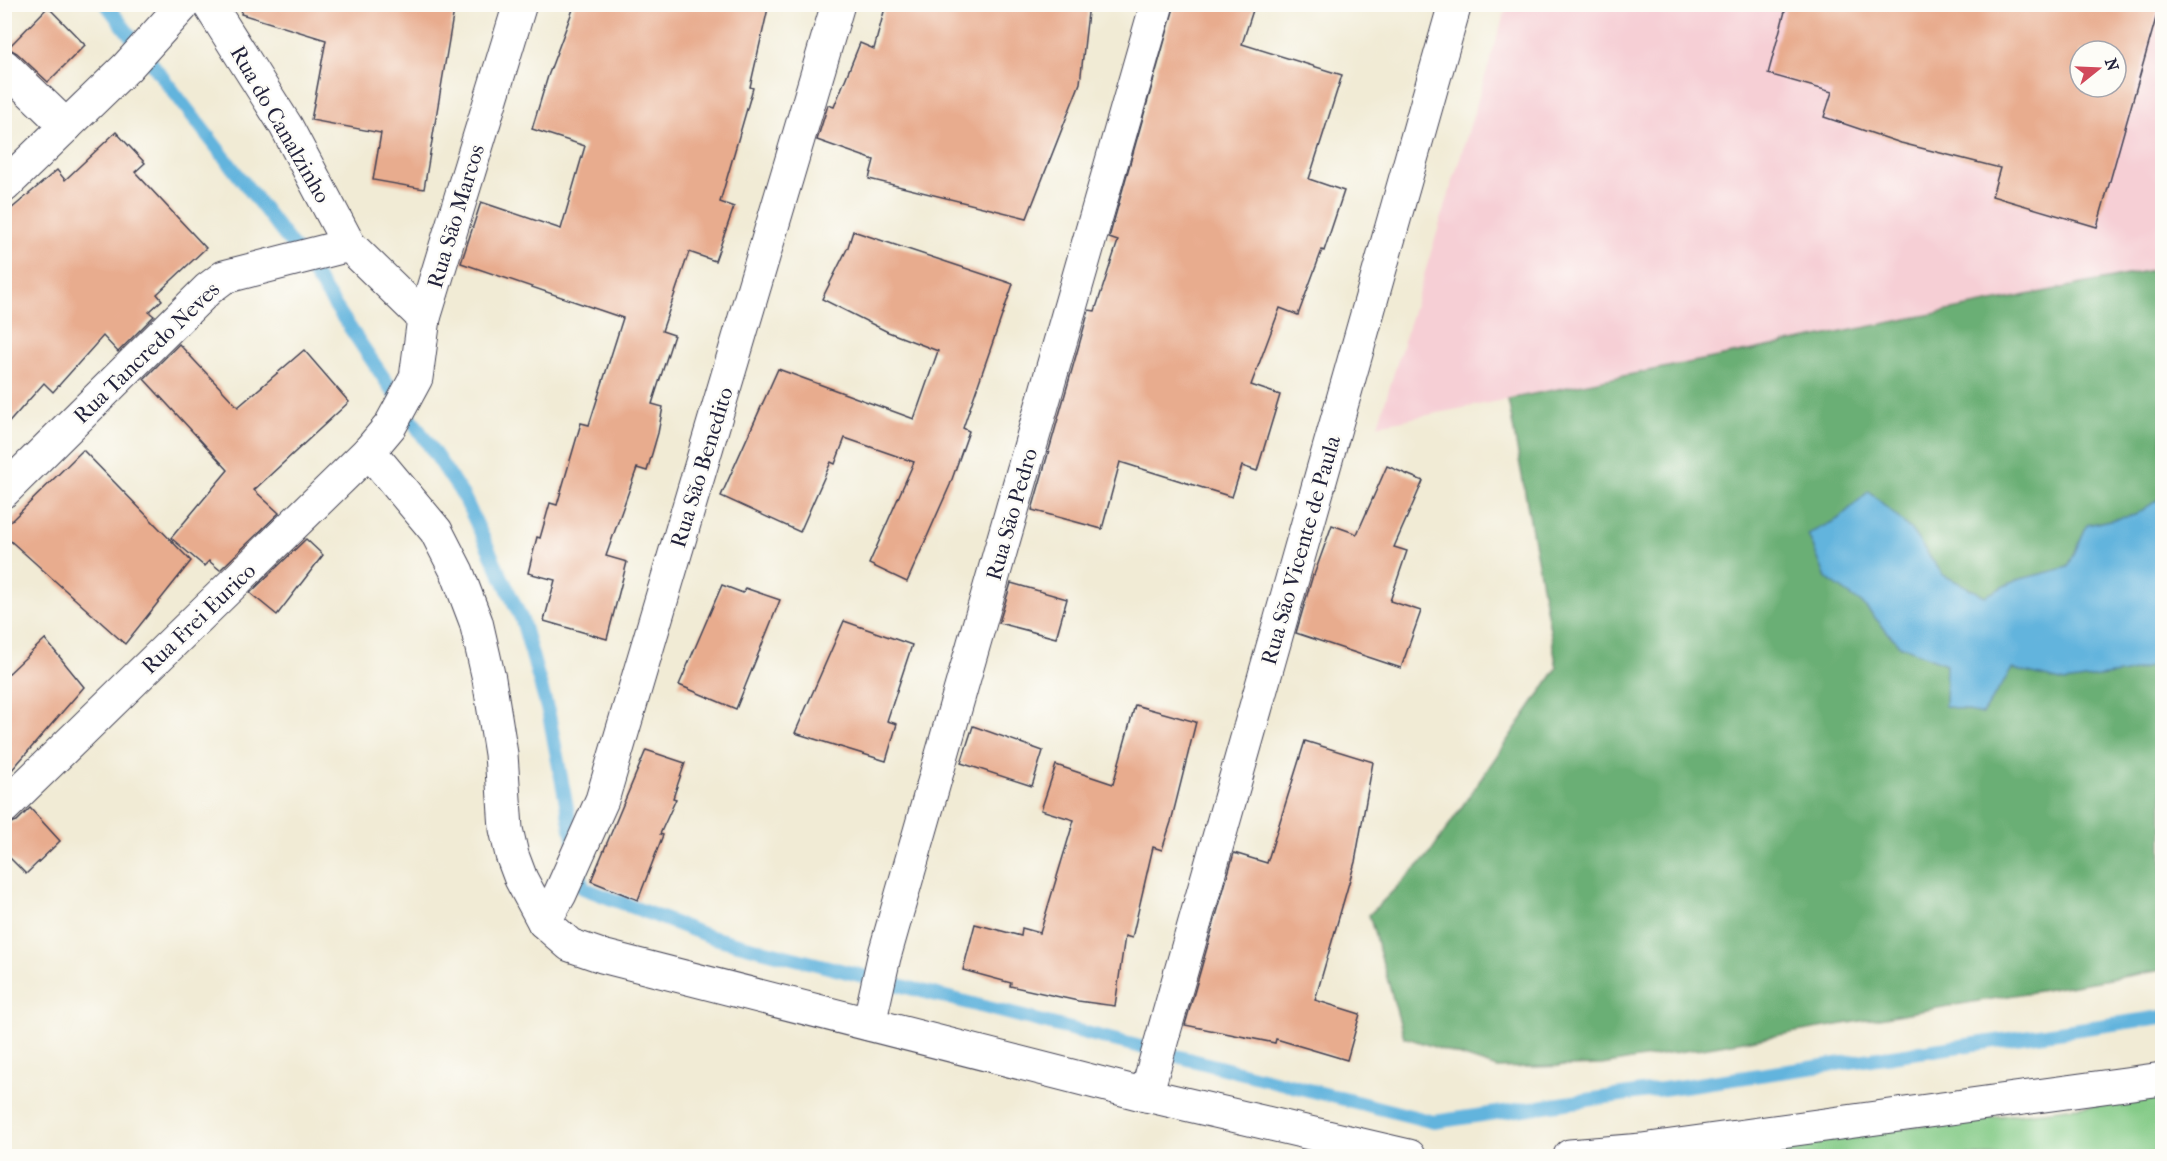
<svg xmlns="http://www.w3.org/2000/svg" width="2167" height="1161" viewBox="0 0 2167 1161" font-family="'IM FELL French Canon',serif">
	<style>
		.built { fill: #f6cfd5; fill-rule: evenodd }
		.green { fill: #84cb87; stroke: #537661; stroke-width: 1.5 }
		.forest { fill: #6baf74; stroke: #466858; stroke-width: 1.5 }
		.water { fill: #62b4dd; stroke: #426b8c; stroke-width: 1.5 }
		.lines { fill: none; stroke-linecap: round; stroke-linejoin: round }
		.stream { stroke: #62b4dd; stroke-width: 14 }
		.building { fill: #e8ac8e; fill-rule: evenodd }
		.minor-casing { stroke: #414052; stroke-width: 35 }
		.minor { stroke: #fff; stroke-width: 33 }
		.labels { text-anchor: middle; stroke-width: 5; stroke-linejoin: round; paint-order: stroke }
		.street-label { font-size: 22px; fill: #22223b; stroke: #fdfcf7 }
	</style>
	<rect width="100%" height="100%" fill="#fdfcf7"/>
	<filter id="ink" filterUnits="userSpaceOnUse"><feTurbulence type="fractalNoise" baseFrequency=".0167" numOctaves="2"/><feDisplacementMap in="SourceGraphic" scale="12" xChannelSelector="R" yChannelSelector="G"/><feConvolveMatrix kernelMatrix="1 2 1 2 8 2 1 2 1" color-interpolation-filters="sRGB"/></filter>
	<filter id="wash" filterUnits="userSpaceOnUse"><feTurbulence type="fractalNoise" baseFrequency=".008" numOctaves="4" result="noise"/><feDisplacementMap in="SourceGraphic" scale="24" xChannelSelector="R" yChannelSelector="G"/><feGaussianBlur stdDeviation="1.35" result="paint"/><feColorMatrix in="noise" values="0 0 0 0 0 0 0 0 0 0 0 0 0 0 0 0 0 1.4 0 .05"/><feComposite in="paint" operator="in"/></filter>
	<g filter="url(#wash)">
		<rect width="100%" height="100%" fill="#f1ebd5"/>
		<!-- built -->
		<path class="built" d="M1507 5H2162V268L1378 425ZM2080 51H2116V87H2080Z"/>
		<!-- green -->
		<polygon class="green" points="2162,1097 2162,1156 1668,1156 1735,1147"/>
		<!-- forest -->
		<polygon class="forest" points="2162,268 2162,970 1602,1065 1497,1068 1404,1037 1369,915 1428,856 1557,668 1508,399"/>
		<!-- water -->
		<polygon class="water" points="1869,491 1911,530 1943,575 1985,596 2017,580 2068,567 2087,525 2135,515 2162,497 2162,663 2126,673 2065,682 2012,669 1982,714 1945,706 1946,664 1899,645 1863,604 1826,578 1808,534 1838,519"/>
		<g class="lines">
			<!-- stream -->
			<g class="stream">
				<polyline points="106,4 309,267 464,497 522,620 549,715 574,844"/>
				<polyline points="579,866 583,888 711,937 1434,1122 2162,1017"/>
			</g>
		</g>
		<g id="blocks">
			<!-- building -->
			<g class="building">
				<polygon points="243,4 455,4 424,189 373,180 381,133 311,120 326,40 241,14"/>
				<polygon points="575,4 769,4 750,87 753,88 720,202 734,207 715,261 689,252 662,331 674,335 652,404 663,407 658,433 647,471 637,468 606,556 627,562 607,639 544,621 555,580 528,573 537,537 540,538 550,503 557,505 581,423 589,425 623,318 461,263 481,202 561,229 585,146 532,129 548,76"/>
				<polygon points="886,4 1089,4 1080,83 1027,218 869,179 874,160 817,140 828,105 834,107 860,43 874,49"/>
				<polygon points="1175,4 1255,4 1242,44 1342,75 1309,179 1344,191 1324,251 1322,250 1298,315 1280,308 1251,385 1280,395 1257,471 1242,466 1232,497 1120,462 1102,529 1032,510 1089,310 1095,311 1118,241 1109,238"/>
				<path d="M1787 4H2160L2097 227 1992 196 2000 168 1901 143 1824 117 1832 92 1768 74ZM2080 51H2116V87H2080Z"/>
				<polygon points="48,7 85,45 48,82 17,53 8,48"/>
				<polygon points="116,132 145,163 135,172 206,248 157,294 162,300 149,312 154,316 118,352 103,336 53,392 44,383 4,428 4,215 57,170 65,180"/>
				<polygon points="853,231 1013,284 963,428 969,431 950,485 907,582 869,564 914,462 845,438 835,464 831,462 800,532 721,496 778,369 914,419 938,351 888,332 822,299 848,247"/>
				<polygon points="179,344 238,407 304,350 349,402 254,490 279,513 220,570 209,561 204,566 171,538 228,470 144,379"/>
				<polygon points="83,450 191,561 125,644 4,535 4,528"/>
				<polygon points="1387,466 1423,481 1394,547 1407,551 1390,601 1421,611 1401,668 1296,633 1313,575 1314,575 1332,525 1357,534"/>
				<polygon points="306,539 323,555 277,615 250,593"/>
				<polygon points="1011,583 1067,599 1056,638 999,623"/>
				<polygon points="722,585 743,593 745,588 780,600 736,709 679,685"/>
				<polygon points="844,621 912,645 887,721 897,724 886,761 795,733"/>
				<polygon points="45,639 84,687 4,779 4,678"/>
				<polygon points="1135,705 1196,722 1171,822 1162,850 1153,847 1132,938 1125,936 1115,1006 1078,1001 1010,986 1011,983 963,970 975,924 1021,936 1022,928 1040,933 1074,820 1041,810 1056,765 1113,784"/>
				<polygon points="973,726 1043,751 1032,786 961,763"/>
				<polygon points="1305,741 1373,762 1355,862 1315,1000 1360,1014 1347,1060 1276,1039 1275,1043 1185,1025 1234,853 1267,863"/>
				<polygon points="646,750 685,763 673,798 676,799 660,834 663,835 638,900 591,881"/>
				<polygon points="30,808 60,841 26,874 4,852 4,825 17,821"/>
			</g>
		</g>
	</g>
	<g filter="url(#ink)">
		<use href="#blocks" fill-opacity="0" stroke="#414052" stroke-width="1.5"/>
		<g class="lines">
			<!-- minor casing -->
			<g class="minor-casing">
				<g id="minor">
					<polyline points="209,4 286,126 349,245"/>
					<polyline points="4,66 66,126"/>
					<polyline points="4,186 127,67 184,4"/>
					<polyline points="369,451 436,531 457,572 476,622 489,679 501,754 506,829 512,855 521,879 544,922 570,945 602,956 1146,1095 1409,1156"/>
					<polyline points="4,491 208,289 224,277 349,245 424,318"/>
					<polyline points="4,807 369,451 390,426 416,378 424,318 520,4"/>
					<polyline points="544,922 560,894 602,800 838,4"/>
					<polyline points="869,1024 884,957 1157,4"/>
					<polyline points="1146,1095 1455,4"/>
					<polyline points="1570,1156 1642,1150 2162,1079"/>
				</g>
			</g>
			<!-- minor -->
			<use href="#minor" class="minor"/>
		</g>
	</g>
	<g class="labels">
		<!-- street labels -->
		<g class="street-label">
			<text transform="translate(281 124) rotate(60)" y="8">Rua do Canalzinho</text>
			<text transform="translate(455 216) rotate(-73)" y="8">Rua São Marcos</text>
			<text transform="translate(146 352) rotate(-44)" y="8">Rua Tancredo Neves</text>
			<text transform="translate(701 467) rotate(-73)" y="8">Rua São Benedito</text>
			<text transform="translate(1011 514) rotate(-74)" y="8">Rua São Pedro</text>
			<text transform="translate(1300 550) rotate(-74)" y="8">Rua São Vicente de Paula</text>
			<text transform="translate(198 618) rotate(-44)" y="8">Rua Frei Eurico</text>
		</g>
	</g>
	<!-- margin -->
	<rect width="2167" height="1161" fill="none" stroke="#fdfcf7" stroke-width="24"/>
	<!-- north arrow -->
	<g transform="translate(2098 69) rotate(72)"><circle r="28" fill="#fdfcf7" stroke="#a5a5ac" stroke-width="1.5"/>
	<path d="M0-4.5L10 22L0 15L-10 22Z" fill="#d1495b"/>
	<text y="-9" font-size="16" font-weight="bold" text-anchor="middle" fill="#22223b">N</text>
	</g>
</svg>
